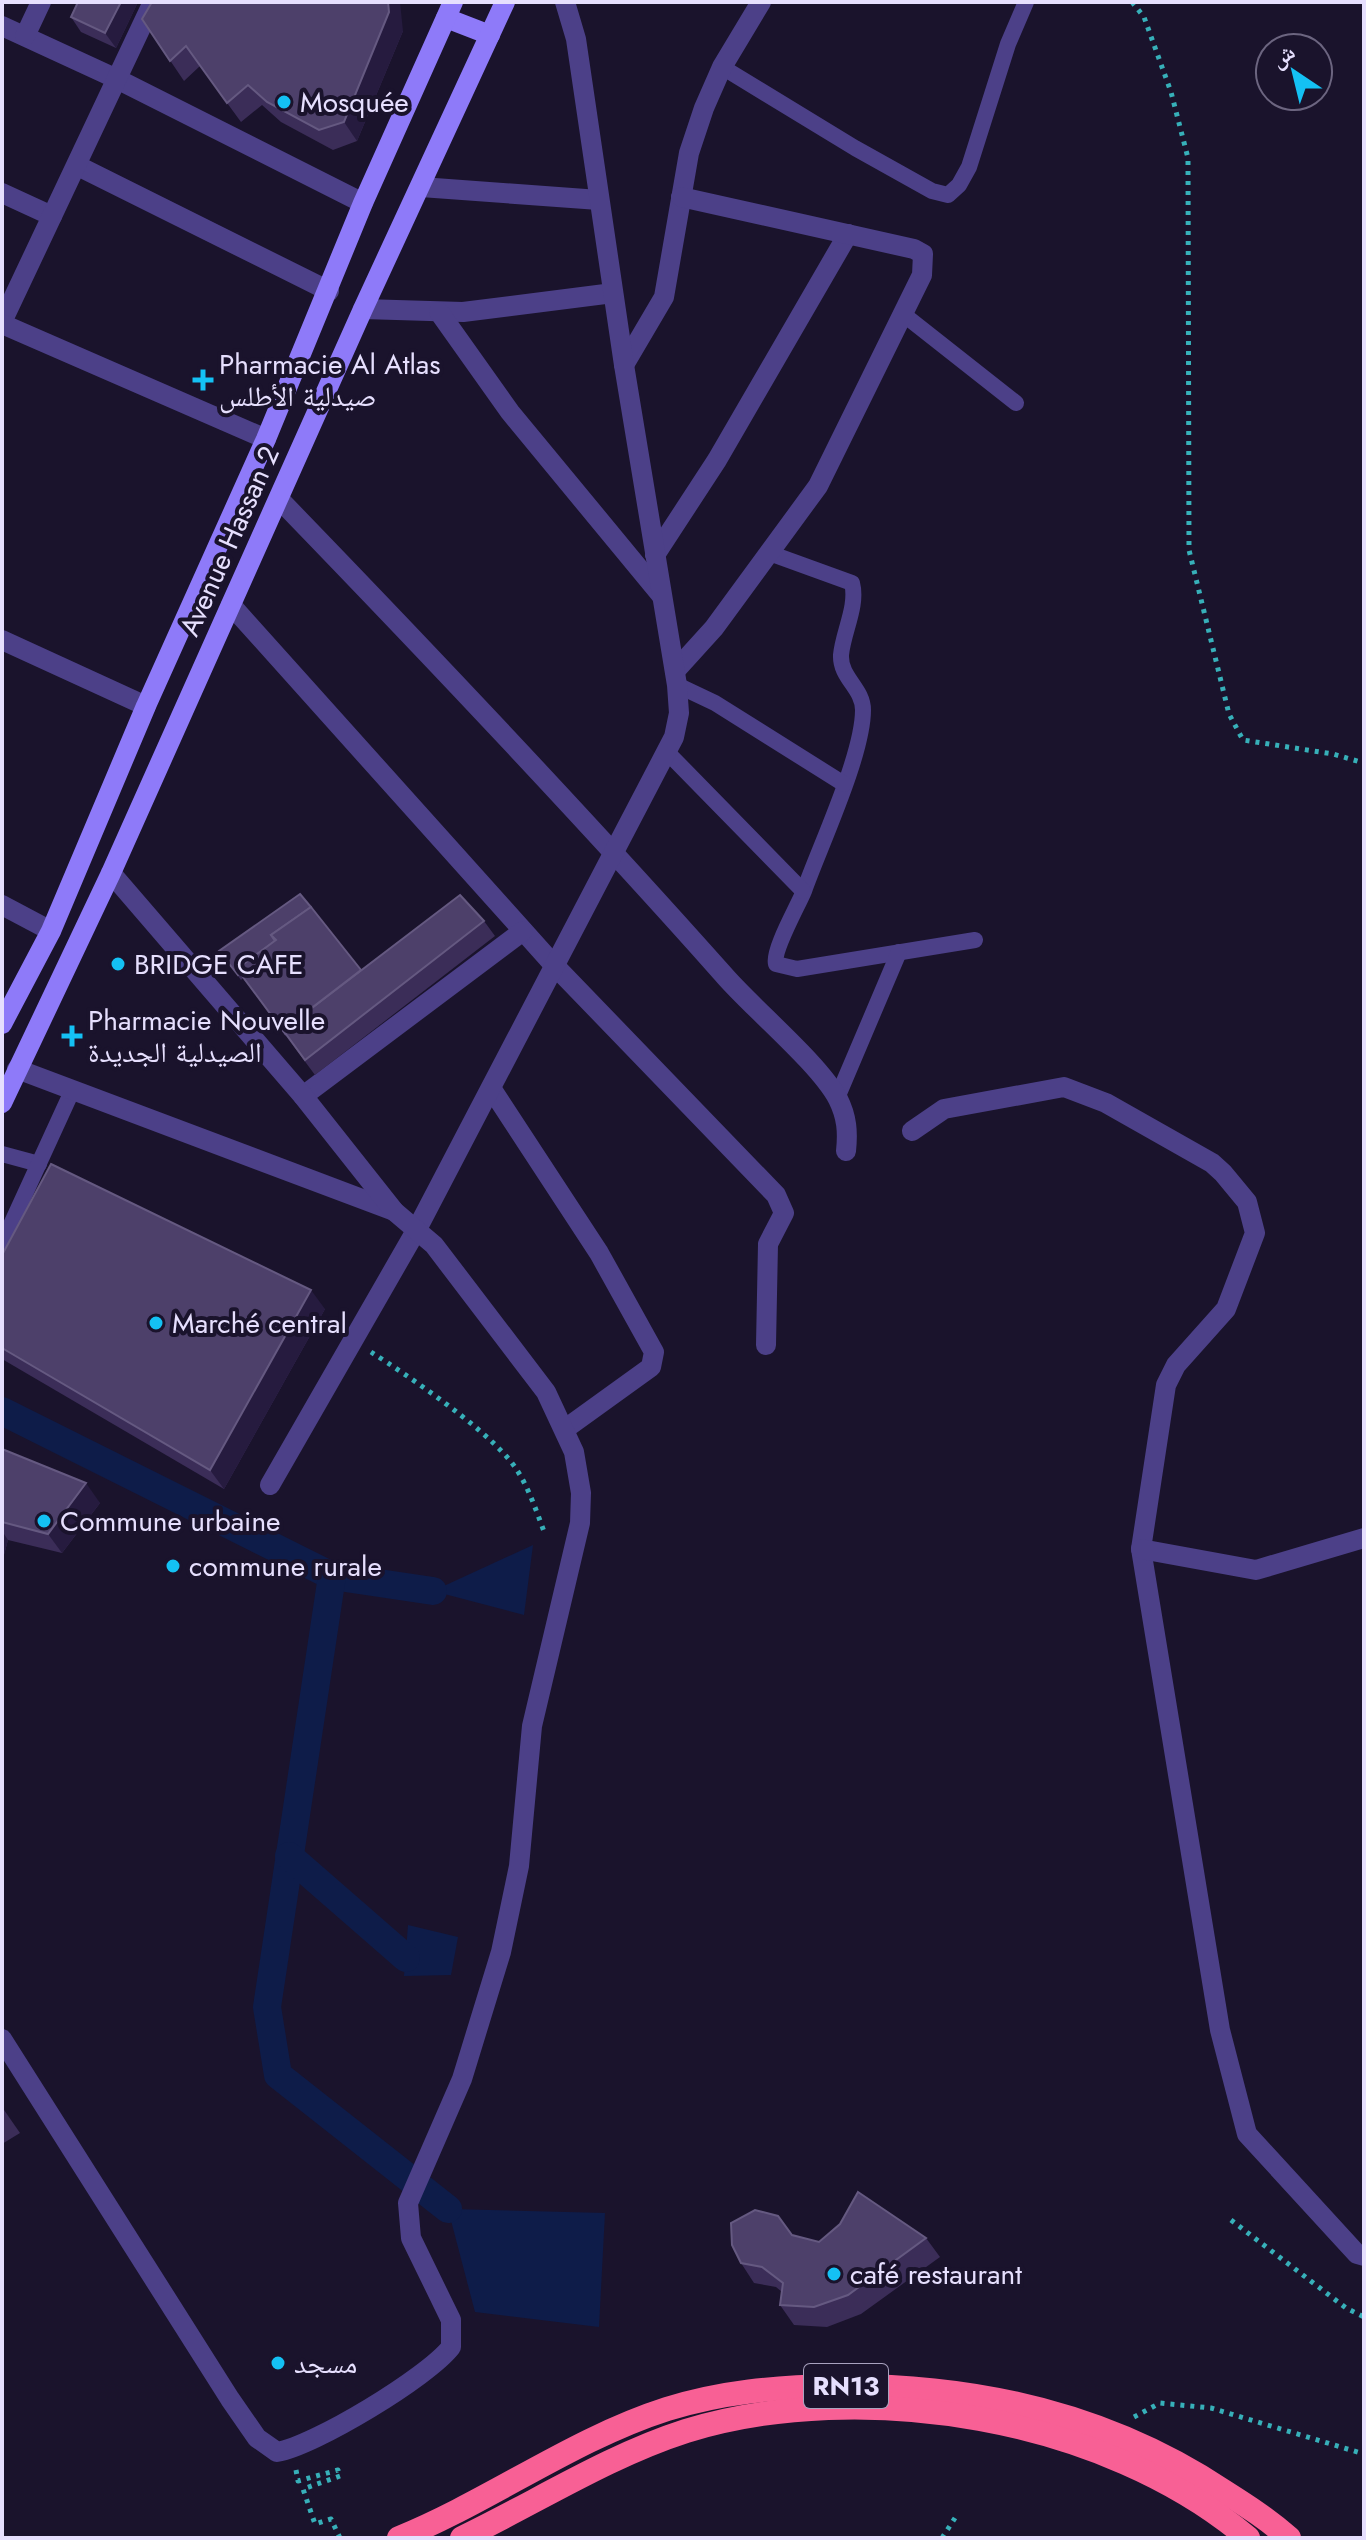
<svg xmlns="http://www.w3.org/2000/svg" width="1366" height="2540" viewBox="0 0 1366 2540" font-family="Jost,'Noto Naskh Arabic',sans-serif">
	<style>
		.water { fill: #0e1c49 }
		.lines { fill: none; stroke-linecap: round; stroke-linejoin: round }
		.canal { stroke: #0e1c49; stroke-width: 28 }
		.path { stroke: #37b0b9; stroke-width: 5; stroke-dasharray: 4 6; stroke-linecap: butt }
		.lane { stroke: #4c4088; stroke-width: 16 }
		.street { stroke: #4c4088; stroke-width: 20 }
		.secondary { stroke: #8e7af9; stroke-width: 20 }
		.highway { stroke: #f86095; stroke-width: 24 }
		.wall { fill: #3b2d58 }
		.shaded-wall { fill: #261b3f }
		.building { fill: #4d406a; stroke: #655981; stroke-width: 2 }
		.poi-dot { fill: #14c1f4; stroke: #1a132c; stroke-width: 3 }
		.labels { text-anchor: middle; stroke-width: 8; stroke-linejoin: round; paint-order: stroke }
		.shield { fill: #1a132c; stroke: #a9a2bf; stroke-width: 2 }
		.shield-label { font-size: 26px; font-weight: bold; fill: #e6dffe }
		.poi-label { font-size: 28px; fill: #e6dffe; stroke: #1a132c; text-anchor: start }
		.street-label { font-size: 28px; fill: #e6dffe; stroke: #1a132c }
	</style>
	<rect width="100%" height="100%" fill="#1a132c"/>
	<!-- water -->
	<g class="water">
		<polygon points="533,1545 524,1615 433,1591"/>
		<polygon points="408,1925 458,1937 451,1975 404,1976"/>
		<polygon points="448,2209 605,2213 599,2327 475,2312"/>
	</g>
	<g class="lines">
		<!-- canal -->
		<g class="canal">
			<polyline points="2,1411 332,1576 433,1591"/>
			<polyline points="332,1576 267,2007 278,2075 448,2209"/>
			<polyline points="289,1856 406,1958"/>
		</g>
		<!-- path -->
		<g class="path">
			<polyline points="1132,2 1144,17 1171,92 1188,158 1189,550 1229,714 1243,740 1333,754 1364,763"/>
			<path d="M371 1352C410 1377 477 1423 507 1457 526 1478 535 1508 545 1534"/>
			<polyline points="1231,2220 1346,2308 1364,2317"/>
			<polyline points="1134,2417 1160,2403 1211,2408 1364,2454"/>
			<polyline points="296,2470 298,2481 338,2470 340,2476"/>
			<polyline points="340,2538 331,2519 315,2524 303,2489 340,2476"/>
			<polyline points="942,2538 955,2518"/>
		</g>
		<!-- lane -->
		<g class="lane">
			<polyline points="722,67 855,148 932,191 948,195 959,185 969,167 1008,44 1026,2"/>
			<polyline points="903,314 1016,403"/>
			<path d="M772 554 852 583C858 606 843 632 841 655 840 678 863 688 863 710 863 755 820 846 804 891 798 906 772 951 776 964L797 969 975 940"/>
			<polyline points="677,685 715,703 844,784"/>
			<polyline points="667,752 803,891"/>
			<polyline points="837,1098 899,952"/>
			<polyline points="2,1154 39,1164"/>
			<polyline points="2,1244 73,1089"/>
		</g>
		<!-- street -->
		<g class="street">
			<polyline points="2,26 117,79 363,203"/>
			<polyline points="25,36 41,2"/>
			<polyline points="78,166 329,291"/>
			<polyline points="421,187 599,200"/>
			<polyline points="2,193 52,216"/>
			<polyline points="363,309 463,312 613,293"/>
			<polyline points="439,312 510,412 661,595"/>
			<polyline points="2,322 153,2"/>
			<polyline points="2,324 266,439"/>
			<polyline points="624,365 664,297 689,153 704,108 722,67 761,2"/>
			<path d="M280 500C430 655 579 812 723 974 752 1008 819 1063 838 1099 847 1117 848 1132 846 1151"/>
			<polyline points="655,555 717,460 848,234"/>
			<polyline points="231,605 553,964 776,1195 784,1213 768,1244 766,1345"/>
			<polyline points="2,640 146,706"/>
			<polyline points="675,671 714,628 818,486 922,275 923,254 914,249 681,197"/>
			<polyline points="2,905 51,931"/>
			<polyline points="17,1069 394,1211"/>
			<polyline points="491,1088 599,1253 654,1352 651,1367 565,1429"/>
			<polyline points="303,1096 523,931"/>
			<polyline points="912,1131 944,1109 1064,1087 1106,1103 1212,1163 1223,1173 1247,1202 1255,1233 1226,1309 1176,1365 1166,1385 1141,1549 1220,2030 1247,2134 1357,2254 1364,2256"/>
			<polyline points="270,1485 417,1229 674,737 679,713 677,685 624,365 576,39 565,2"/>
			<polyline points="1141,1549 1256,1570 1364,1538"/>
			<path d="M2 2039 230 2399 257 2438 277 2452C314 2446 428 2377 451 2347V2320L411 2238 408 2203 462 2079 501 1952 519 1866 532 1726 580 1523 581 1493 574 1452 546 1392 434 1245 394 1211 303 1096 111 873"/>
		</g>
		<!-- secondary -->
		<g class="secondary">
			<polyline points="446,18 490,35"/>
			<polyline points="2,1024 51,931 146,706 266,439 363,203 453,2"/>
			<polyline points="2,1103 111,873 363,309 505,2"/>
		</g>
		<!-- highway -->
		<g class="highway">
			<path d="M399 2538C490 2501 573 2439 667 2409 722 2392 776 2387 834 2386 973 2384 1108 2414 1225 2492 1247 2506 1269 2520 1289 2538"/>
			<path d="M462 2538C535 2503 608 2456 686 2431 862 2377 1106 2417 1248 2538"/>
		</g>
	</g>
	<!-- wall -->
	<g class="wall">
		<polygon points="138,2 116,48 81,32 71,17"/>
		<polygon points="142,19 403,31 357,141 333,150 281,122 262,105 241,122 200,66 184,81"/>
		<polygon points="484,921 495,936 315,1075 243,978 241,980 219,951 361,970"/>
		<polygon points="2,1255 325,1309 224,1489 2,1359"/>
		<polygon points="2,1449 100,1503 62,1553 8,1540 2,1562"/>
		<polygon points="2,2107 20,2133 2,2144"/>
		<polygon points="792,2235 819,2242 926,2238 940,2257 861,2314 827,2327 794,2325 780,2305 782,2292 776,2287 754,2283 741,2263"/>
	</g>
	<!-- shaded-wall -->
	<g class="shaded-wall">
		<polygon points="121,2 138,2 116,48 105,33"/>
		<polygon points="388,2 400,2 403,31 357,141 344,122"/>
		<polygon points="311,1290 325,1309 224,1489 210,1470"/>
		<polygon points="86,1483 100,1503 62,1553 48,1534"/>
		<polygon points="2,1531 8,1540 2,1562"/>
	</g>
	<!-- building -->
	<g class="building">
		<polygon points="78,2 121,2 105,33 71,17"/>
		<polygon points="152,2 388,2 389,12 344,122 319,130 267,102 248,85 227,103 186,46 170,61 142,19"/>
		<polygon points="300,894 311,907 271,935 275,941 237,969 240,973 238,975 219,951"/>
		<polygon points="460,895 484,921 305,1060 283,1030"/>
		<polygon points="311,907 361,970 283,1030 286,1035 237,969 276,940 271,935"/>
		<polygon points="51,1164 311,1290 210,1470 2,1348 2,1255"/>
		<polygon points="2,1449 86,1483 48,1534 2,1522"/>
		<polygon points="858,2192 926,2238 848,2295 814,2307 780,2305 783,2283 762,2267 741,2263 732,2245 731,2223 755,2210 778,2216 792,2235 819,2242 840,2224"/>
	</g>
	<!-- markers -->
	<g class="poi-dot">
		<circle cx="284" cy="102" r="8"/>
		<path d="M199 368h8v8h8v8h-8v8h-8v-8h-8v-8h8z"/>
		<circle cx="118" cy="964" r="8"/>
		<path d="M68 1024h8v8h8v8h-8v8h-8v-8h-8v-8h8z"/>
		<circle cx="156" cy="1323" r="8"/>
		<circle cx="44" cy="1521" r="8"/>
		<circle cx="173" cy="1566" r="8"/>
		<circle cx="834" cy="2274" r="8"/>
		<circle cx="278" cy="2363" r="8"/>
	</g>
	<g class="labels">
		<!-- shield labels -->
		<rect class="shield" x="804" y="2364" width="84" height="44" rx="6"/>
		<g class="shield-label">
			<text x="846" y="2395">RN13</text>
		</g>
		<!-- poi labels -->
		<g class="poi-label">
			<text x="300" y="112">Mosquée</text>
			<text x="219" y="374">Pharmacie Al Atlas<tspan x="219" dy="32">صيدلية الأطلس</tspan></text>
			<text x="134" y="974">BRIDGE CAFE</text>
			<text x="88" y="1030">Pharmacie Nouvelle<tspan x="88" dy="32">الصيدلية الجديدة</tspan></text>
			<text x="172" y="1333">Marché central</text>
			<text x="60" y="1531">Commune urbaine</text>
			<text x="189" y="1576">commune rurale</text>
			<text x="850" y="2284">café restaurant</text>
			<text x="294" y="2373">مسجد</text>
		</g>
		<!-- street labels -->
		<g class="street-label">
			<text transform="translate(229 541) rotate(-66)" y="10">Avenue Hassan 2</text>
		</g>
	</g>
	<!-- border -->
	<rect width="1366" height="2540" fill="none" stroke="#e6dffe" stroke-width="8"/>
	<!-- north arrow -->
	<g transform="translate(1294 72) rotate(325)"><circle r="38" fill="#1a132c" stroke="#6c6580" stroke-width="2"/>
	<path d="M0-6L14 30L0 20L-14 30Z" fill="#14c1f4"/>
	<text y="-12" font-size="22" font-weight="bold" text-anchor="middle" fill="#e6dffe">ش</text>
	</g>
</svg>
